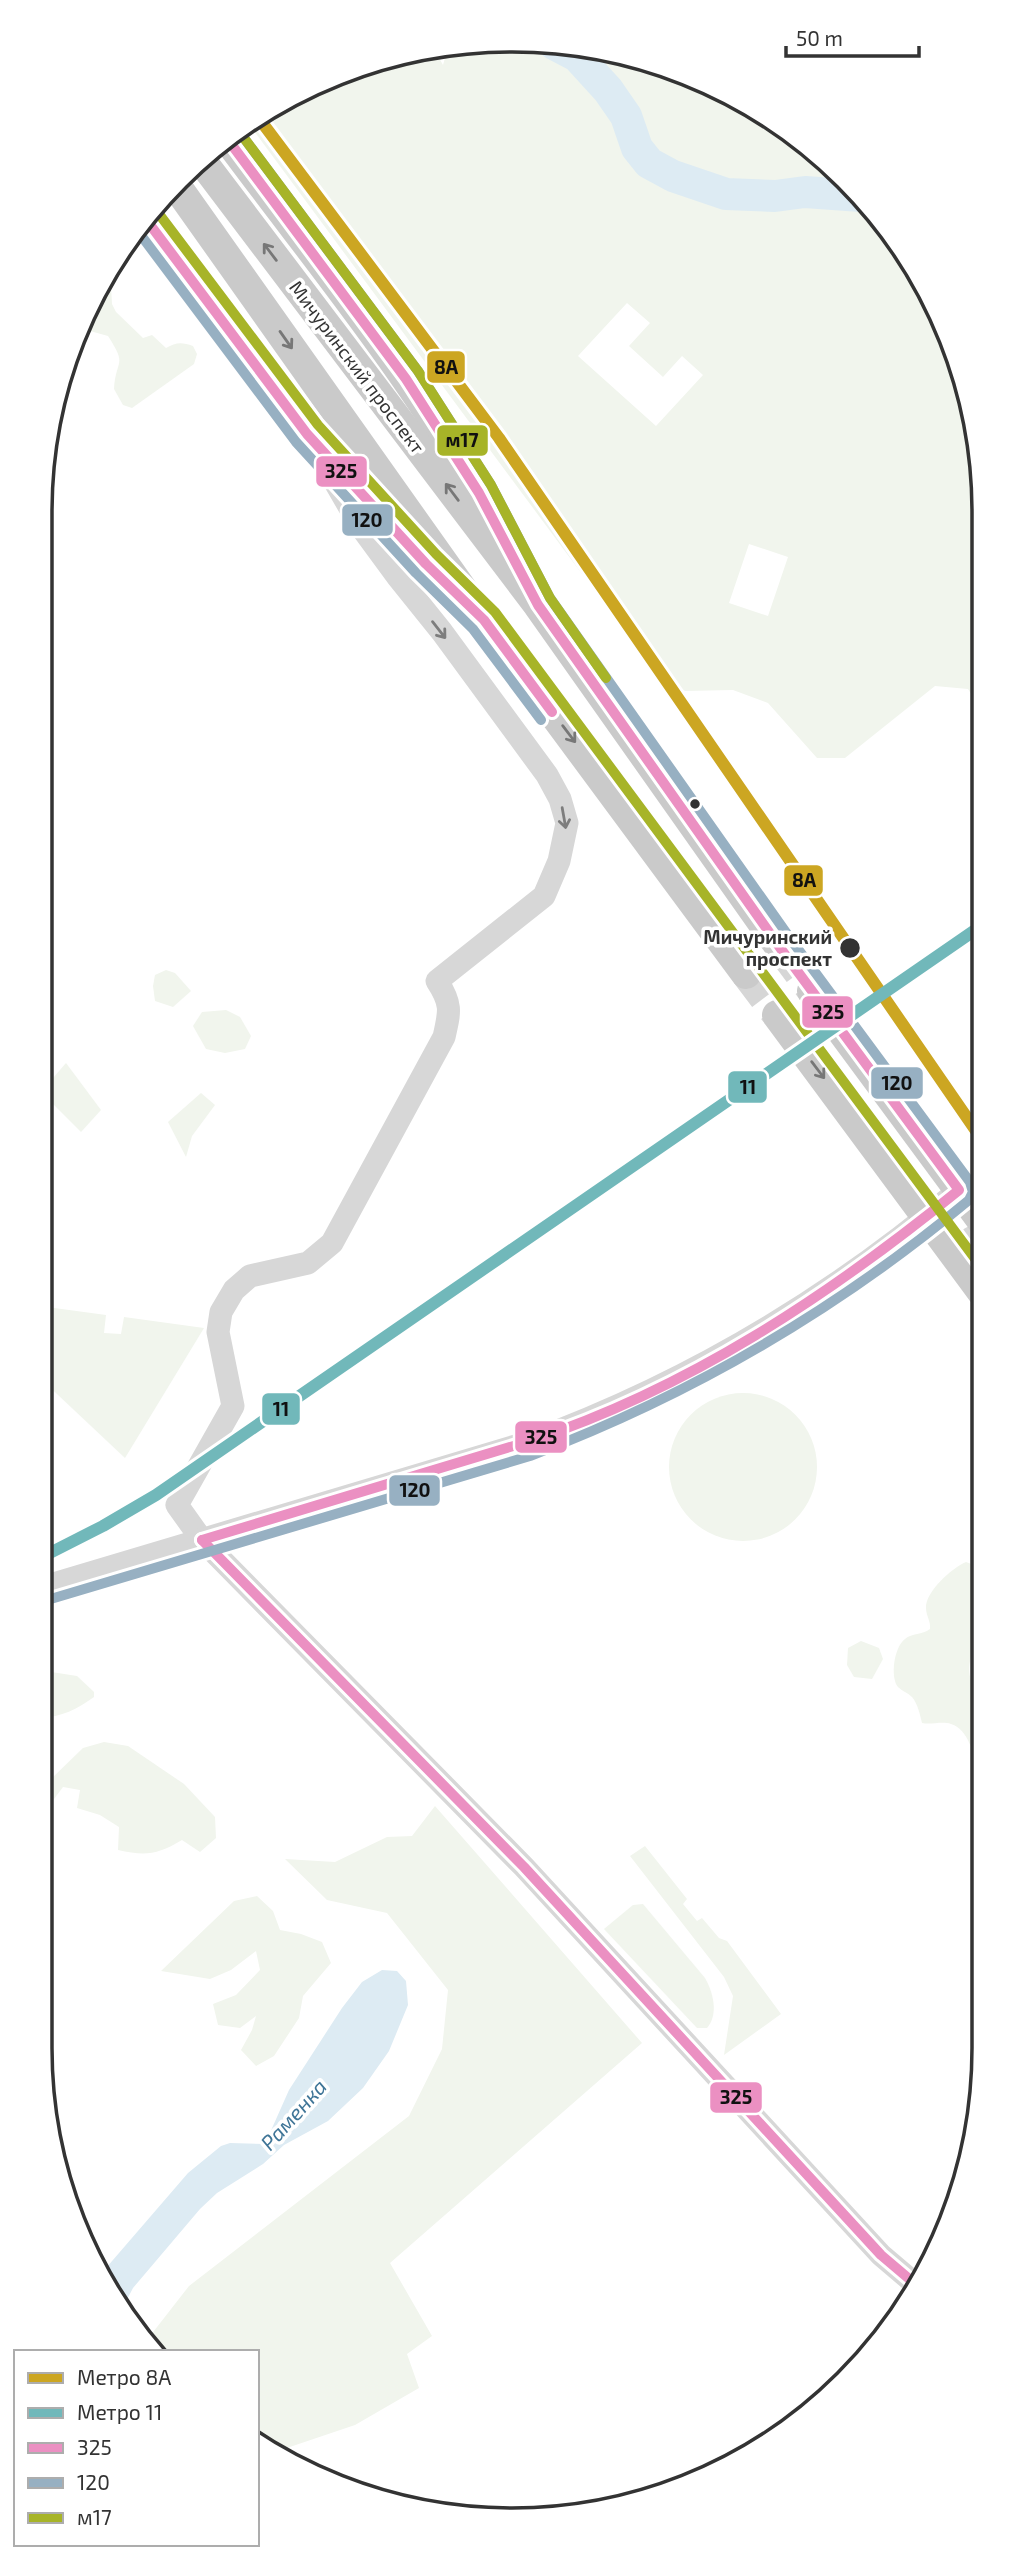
<svg xmlns="http://www.w3.org/2000/svg" width="1024" height="2560" viewBox="0 0 1024 2560" font-family="'Exo 2',sans-serif">
	<style>
		.green { fill: #f1f5ed; fill-rule: evenodd }
		.water { fill: #ddebf3 }
		.lines { fill: none; stroke-linecap: round; stroke-linejoin: round }
		.river { stroke: #ddebf3; stroke-width: 32 }
		.major-tunnel { stroke: #d6d6d6; stroke-width: 30; stroke-dasharray: 30 15; stroke-linecap: butt }
		.minor { stroke: #d7d7d7; stroke-width: 23 }
		.major { stroke: #cacaca; stroke-width: 30 }
		.bus-1-casing { stroke: #fff; stroke-width: 16 }
		.bus-2-casing { stroke: #fff; stroke-width: 16 }
		.bus-3-casing { stroke: #fff; stroke-width: 16 }
		.bus-1 { stroke: #eb90c2; stroke-width: 10 }
		.bus-2 { stroke: #97b0c2; stroke-width: 10 }
		.bus-3 { stroke: #a7b428; stroke-width: 10 }
		.metro-1-casing { stroke: #fff; stroke-width: 18 }
		.metro-2-casing { stroke: #fff; stroke-width: 18 }
		.metro-1 { stroke: #cca622; stroke-width: 12 }
		.metro-2 { stroke: #71b8ba; stroke-width: 12 }
		.oneway { stroke: #777 }
		.oneway2 { stroke: #7d7d7d }
		.bus-dot { fill: #333; stroke: #fff; stroke-width: 2.5 }
		.labels { text-anchor: middle; stroke-width: 7; stroke-linejoin: round; paint-order: stroke }
		.street-label { font-size: 19px; fill: #333; stroke: #fff }
		.stop-label { font-size: 19px; font-weight: bold; fill: #333; stroke: #fff; text-anchor: end }
		.water-label { font-size: 21px; font-style: italic; fill: #3f7597; stroke: #fff }
		.rim { fill: none; stroke: #333; stroke-width: 3.5 }
		.line-badge { stroke: #fff; stroke-width: 2.5 }
		.pale-badge-label { font-size: 19px; text-anchor: middle; font-weight: bold; fill: #111 }
	</style>
	<rect width="100%" height="100%" fill="#fff"/>
	<!-- green -->
	<g class="green">
		<path d="M481 41 573 44 663 65 774 120 867 201 935 304 980 450V708L968 689 935 686 845 758H817L768 703 733 690 685 691 650 666 248 123 303 89 390 56 434 49 443 65 448 47ZM627 303 650 323 629 346 663 377 682 356 703 375 656 426 578 356ZM749 544 788 557 768 616 729 603Z"/>
		<path d="M108 270 107 278 111 286 112 304 116 312 143 338 152 335 166 348C176 342 182 342 193 346L197 354 194 364 132 408 123 405 114 389C116 358 128 367 108 336L90 331 82 322Z"/>
		<polygon points="166,970 175,973 191,991 173,1007 155,1001 153,986 155,975"/>
		<polygon points="226,1010 240,1017 251,1036 245,1049 225,1053 206,1049 193,1026 202,1012"/>
		<polygon points="66,1063 101,1110 81,1132 41,1092"/>
		<polygon points="201,1093 215,1105 192,1136 186,1157 168,1122"/>
		<polygon points="40,1304 47,1307 106,1315 104,1333 121,1334 124,1317 204,1328 125,1458 40,1378"/>
		<circle cx="743" cy="1467" r="74"/>
		<path d="M966 1562 974 1565C975 1582 964 1594 982 1605 988 1635 950 1669 983 1696V1763C969 1753 970 1730 951 1724 942 1721 931 1725 922 1723 920 1715 918 1704 912 1697 908 1693 902 1691 898 1687 890 1677 894 1647 905 1639 912 1633 922 1635 930 1629 931 1621 926 1616 926 1608 925 1592 952 1568 966 1562Z"/>
		<polygon points="861,1641 879,1648 883,1659 872,1679 854,1677 847,1665 848,1648"/>
		<path d="M45 1671 77 1676 94 1692V1697C77 1709 62 1717 40 1718V1672Z"/>
		<path d="M104 1742 128 1746 184 1784 215 1817 216 1838 200 1852 182 1840C157 1855 145 1856 118 1850L119 1827 100 1815 77 1808 80 1790 63 1787 51 1803 49 1781 83 1748Z"/>
		<polygon points="435,1806 642,2043 390,2263 432,2336 407,2354 419,2388 355,2425 272,2453 257,2441 257,2352 152,2352 148,2346 150,2336 189,2286 409,2116 442,2049 448,1990 387,1913 327,1900 285,1859 335,1862 387,1837 412,1836"/>
		<polygon points="645,1846 687,1899 683,1904 697,1921 702,1918 719,1938 727,1941 781,2014 724,2055 733,1996 724,1977 630,1856"/>
		<polygon points="257,1896 273,1911 280,1930 301,1934 322,1942 331,1963 303,1996 299,2018 274,2056 256,2066 241,2050 252,2030 256,2016 240,2028 218,2025 213,2004 236,1995 260,1970 256,1951 231,1970 210,1979 161,1971 234,1901"/>
		<path d="M643 1904 705 1978C713 1992 719 2014 707 2028H697L604 1929 633 1905Z"/>
	</g>
	<!-- water -->
	<polygon class="water" points="382,1970 397,1971 406,1981 408,2005 389,2051 363,2088 328,2121 284,2145 263,2164 217,2193 200,2209 133,2288 122,2309 100,2275 188,2173 221,2146 230,2143 265,2144 289,2090 342,2008 362,1982"/>
	<g class="lines">
		<!-- river -->
		<polyline class="river" points="554,44 577,56 608,90 626,116 637,148 649,163 673,176 726,194 775,196 805,192 861,196"/>
		<!-- major-tunnel -->
		<g class="major-tunnel">
			<polyline points="781,949 812,991"/>
			<polyline points="746,974 777,1015"/>
		</g>
		<!-- minor -->
		<g class="minor">
			<path d="M328 470 361 527 397 576 442 632 547 775 560 799 567 823 559 861 544 896 437 981C452 1004 450 1011 444 1037L332 1243 308 1263 250 1276 234 1290 221 1312 218 1332 233 1406 177 1505 202 1540 524 1867 881 2255 914 2283"/>
			<path d="M965 1269C956 1253 963 1237 982 1235"/>
			<path d="M40 1588 526 1443C685 1385 830 1299 959 1190"/>
		</g>
		<!-- major -->
		<g class="major">
			<path d="M226 137C320 264 425 389 499 530"/>
			<polyline points="201,160 538,605 781,949"/>
			<polyline points="175,184 484,620 746,974"/>
			<polyline points="145,218 307,434 421,559"/>
			<polyline points="812,991 982,1221"/>
			<polyline points="777,1015 982,1292"/>
		</g>
		<!-- bus-1 casing -->
		<g class="bus-1-casing">
			<g id="bus-1">
				<polyline points="145,218 307,434 426,564 484,620 552,712"/>
				<path d="M202 1540 530 1441C688 1389 830 1295 959 1190L781 949 538 605 479 493 406 379 226 137"/>
				<polyline points="202,1540 524,1867 881,2255 914,2283"/>
			</g>
		</g>
		<!-- bus-2 casing -->
		<g class="bus-2-casing">
			<g id="bus-2">
				<polyline points="137,230 296,442 416,573 473,629 541,720"/>
				<path d="M44 1601 530 1456C691 1395 837 1310 969 1200L973 1192 970 1182 792 941 550 598 491 485 418 371 238 130"/>
			</g>
		</g>
		<!-- bus-3 casing -->
		<g class="bus-3-casing">
			<g id="bus-3">
				<polyline points="238,130 418,371 491,485 550,598 606,678"/>
				<polyline points="156,210 318,425 436,554 495,612 982,1268"/>
			</g>
		</g>
		<!-- bus-1 -->
		<use href="#bus-1" class="bus-1"/>
		<!-- bus-2 -->
		<use href="#bus-2" class="bus-2"/>
		<!-- bus-3 -->
		<use href="#bus-3" class="bus-3"/>
		<!-- metro-1 casing -->
		<g class="metro-1-casing">
			<polyline id="metro-1" points="258,117 499,438 981,1138"/>
		</g>
		<!-- metro-2 casing -->
		<g class="metro-2-casing">
			<polyline id="metro-2" points="40,1558 103,1526 156,1495 981,926"/>
		</g>
		<!-- metro-1 -->
		<use href="#metro-1" class="metro-1"/>
		<!-- metro-2 -->
		<use href="#metro-2" class="metro-2"/>
	</g>
	<!-- one-way arrows -->
	<defs><path id="oneway-shaft" d="M-6 0H5M1.5-3L5.5 0L1.5 3" fill="none" stroke-width="1.6" stroke-linecap="round" stroke-linejoin="round" transform="scale(1.75)"/></defs>
	<g class="oneway">
		<use href="#oneway-shaft" transform="translate(270 252) rotate(-127)"/>
		<use href="#oneway-shaft" transform="translate(286 340) rotate(55)"/>
		<use href="#oneway-shaft" transform="translate(452 492) rotate(-127)"/>
		<use href="#oneway-shaft" transform="translate(569 734) rotate(53)"/>
		<use href="#oneway-shaft" transform="translate(818 1070) rotate(53)"/>
	</g>
	<g class="oneway2">
		<use href="#oneway-shaft" transform="translate(439 630) rotate(52)"/>
		<use href="#oneway-shaft" transform="translate(564 818) rotate(80)"/>
	</g>
	<!-- markers -->
	<g class="bus-dot">
		<circle cx="695" cy="804" r="6"/>
		<circle cx="850" cy="948" r="11"/>
	</g>
	<g class="labels">
		<!-- street labels -->
		<g class="street-label">
			<text transform="translate(357 367) rotate(53)" y="7">Мичуринский проспект</text>
		</g>
		<!-- stop labels -->
		<g class="stop-label">
			<text x="832" y="944">Мичуринский<tspan x="832" dy="22">проспект</tspan></text>
		</g>
		<!-- water labels -->
		<g class="water-label">
			<text transform="translate(294 2115) rotate(-48)" y="7">Раменка</text>
		</g>
	</g>
	<!-- crop -->
	<path d="M0 0H1024V2560H0ZM512 52H512A460 460 0 0 1 972 512V2048A460 460 0 0 1 512 2508H512A460 460 0 0 1 52 2048V512A460 460 0 0 1 512 52Z" fill="#fff" fill-rule="evenodd"/>
	<path class="rim" d="M512 52H512A460 460 0 0 1 972 512V2048A460 460 0 0 1 512 2508H512A460 460 0 0 1 52 2048V512A460 460 0 0 1 512 52Z"/>
	<g class="line-badge">
		<rect x="426" y="350" width="40" height="34" rx="7" fill="#cca622"/>
		<rect x="436" y="424" width="53" height="33" rx="7" fill="#a7b428"/>
		<rect x="315" y="455" width="53" height="33" rx="7" fill="#eb90c2"/>
		<rect x="341" y="503" width="53" height="34" rx="7" fill="#97b0c2"/>
		<rect x="783" y="864" width="41" height="33" rx="7" fill="#cca622"/>
		<rect x="801" y="995" width="53" height="34" rx="7" fill="#eb90c2"/>
		<rect x="870" y="1066" width="54" height="34" rx="7" fill="#97b0c2"/>
		<rect x="727" y="1070" width="41" height="34" rx="7" fill="#71b8ba"/>
		<rect x="261" y="1392" width="40" height="34" rx="7" fill="#71b8ba"/>
		<rect x="514" y="1420" width="54" height="34" rx="7" fill="#eb90c2"/>
		<rect x="388" y="1474" width="53" height="33" rx="7" fill="#97b0c2"/>
		<rect x="709" y="2081" width="54" height="33" rx="7" fill="#eb90c2"/>
	</g>
	<g class="pale-badge-label">
		<text x="446" y="374">8А</text>
		<text x="462" y="447">м17</text>
		<text x="341" y="478">325</text>
		<text x="367" y="527">120</text>
		<text x="804" y="887">8А</text>
		<text x="828" y="1019">325</text>
		<text x="897" y="1090">120</text>
		<text x="748" y="1094">11</text>
		<text x="281" y="1416">11</text>
		<text x="541" y="1444">325</text>
		<text x="415" y="1497">120</text>
		<text x="736" y="2104">325</text>
	</g>
	<!-- legend -->
	<rect x="14" y="2350" width="245" height="196" fill="#ffffff" stroke="#adadad" stroke-width="2"/>
	<rect x="28" y="2373" width="35" height="10" fill="#cca622" stroke="#adadad" stroke-width="2"/>
	<text x="77" y="2385" font-size="21" fill="#333333">Метро 8А</text>
	<rect x="28" y="2408" width="35" height="10" fill="#71b8ba" stroke="#adadad" stroke-width="2"/>
	<text x="77" y="2420" font-size="21" fill="#333333">Метро 11</text>
	<rect x="28" y="2443" width="35" height="10" fill="#eb90c2" stroke="#adadad" stroke-width="2"/>
	<text x="77" y="2455" font-size="21" fill="#333333">325</text>
	<rect x="28" y="2478" width="35" height="10" fill="#97b0c2" stroke="#adadad" stroke-width="2"/>
	<text x="77" y="2490" font-size="21" fill="#333333">120</text>
	<rect x="28" y="2513" width="35" height="10" fill="#a7b428" stroke="#adadad" stroke-width="2"/>
	<text x="77" y="2525" font-size="21" fill="#333333">м17</text>
	<!-- scale -->
	<path d="M786 46v10h133v-10" fill="none" stroke="#333333" stroke-width="3.5"/>
	<text x="796" y="46" font-size="21" fill="#333333" stroke="#ffffff" stroke-width="5" paint-order="stroke">50 m</text>
</svg>
